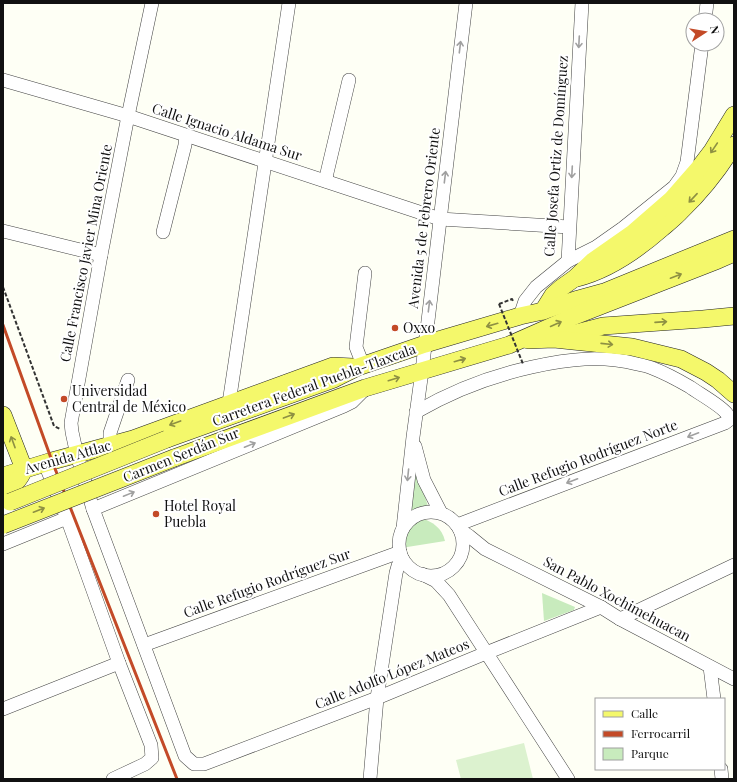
<svg xmlns="http://www.w3.org/2000/svg" width="737" height="782" viewBox="0 0 737 782" font-family="'Playfair Display',serif">
	<style>
		.green { fill: #c8ebbd }
		.pitch { fill: #dcf2cf }
		.lines { fill: none; stroke-linecap: round; stroke-linejoin: round }
		.minor-casing { stroke: #444; stroke-width: 14 }
		.major-casing { stroke: #222; stroke-width: 18 }
		.path { stroke: #333; stroke-width: 2; stroke-dasharray: 4 2; stroke-linecap: butt }
		.minor { stroke: #fff; stroke-width: 13 }
		.major { stroke: #f4f86b; stroke-width: 17 }
		.rail { stroke: #c34a27; stroke-width: 3 }
		.major-bridge-casing { stroke: #222; stroke-width: 18; stroke-linecap: butt }
		.path-bridge { stroke: #333; stroke-width: 2; stroke-dasharray: 4 2; stroke-linecap: butt }
		.major-bridge { stroke: #f4f86b; stroke-width: 17 }
		.oneway { stroke: #a0a0a0 }
		.oneway2 { stroke: #8e9042 }
		.poi-dot { fill: #c34a27; stroke: #fff; stroke-width: 1.5 }
		.labels { text-anchor: middle; stroke-width: 4; stroke-linejoin: round; paint-order: stroke }
		.street-label { font-size: 14px; fill: #111; stroke: #fff }
		.poi-label { font-size: 14px; fill: #111; stroke: #fff; text-anchor: start }
	</style>
	<rect width="100%" height="100%" fill="#fefff5"/>
	<!-- green -->
	<g class="green">
		<polygon points="411,469 417,469 429,510 406,512"/>
		<path d="M421 518C433 522 442 528 445 541L401 548C400 538 403 522 414 518 416 518 419 518 421 518Z"/>
		<polygon points="542,593 575,607 574,610 544,621"/>
	</g>
	<!-- pitch -->
	<polygon class="pitch" points="524,743 533,779 461,779 456,760"/>
	<g class="lines">
		<!-- minor casing -->
		<g class="minor-casing">
			<g id="minor">
				<polyline points="152,3 128,116 101,255 71,423 72,432 77,455 93,509 185,756 194,764 204,764 377,698 486,653 601,607"/>
				<polyline points="705,20 707,3"/>
				<polyline points="3,80 128,116 440,219 569,227"/>
				<polyline points="326,181 327,173 349,80"/>
				<polyline points="3,231 101,255"/>
				<polyline points="163,232 185,145 186,136"/>
				<polyline points="568,261 582,3"/>
				<polyline points="520,316 525,301 536,287 568,261 596,247 623,228 674,187 682,176 687,162 702,44"/>
				<polyline points="363,365 356,347 365,273"/>
				<polyline points="229,403 289,3"/>
				<path d="M416 412C452 391 491 376 532 367 568 359 601 355 637 364 642 365 647 366 652 368 665 373 678 380 690 387 698 393 722 406 727 414 728 416 728 418 729 420L725 423 457 525"/>
				<polyline points="110,445 110,433 128,380"/>
				<polyline points="415,446 424,480 441,513"/>
				<polyline points="45,464 67,518 119,663 151,745 152,758 145,764 113,779"/>
				<polyline points="93,509 344,406 352,402 365,389"/>
				<circle cx="431" cy="544" r="32"/>
				<polyline points="403,528 413,437 422,371 466,3"/>
				<polyline points="460,530 469,536 485,549 601,607 620,619 734,679"/>
				<polyline points="3,544 67,518"/>
				<polyline points="422,574 436,581 449,595 568,779"/>
				<polyline points="620,619 734,565"/>
				<polyline points="144,645 400,552"/>
				<polyline points="710,667 714,699"/>
				<polyline points="3,709 119,663"/>
				<polyline points="721,769 722,779"/>
				<polyline points="370,779 377,698 396,573 398,566 402,558"/>
			</g>
		</g>
		<!-- major casing -->
		<g class="major-casing">
			<g id="major">
				<path d="M577 278C609 270 637 250 661 229 668 223 676 217 682 210 702 191 719 169 734 145"/>
				<polyline points="543,311 553,295 561,288 575,278 593,261 633,233 671,200 699,168 712,151 734,115"/>
				<polyline points="565,336 603,326 703,319 734,316"/>
				<polyline points="528,340 554,339 573,341 632,347 681,359 706,372 718,380 734,394"/>
				<polyline points="3,415 24,469"/>
				<polyline points="167,439 334,379 358,367 425,344 520,316 543,311 575,300 604,292 734,239"/>
				<polyline points="174,458 365,388 509,345 577,315 718,260 734,253"/>
				<polyline points="3,476 52,461 133,439 333,366 353,367"/>
				<path d="M3 492C13 486 20 480 24 469"/>
			</g>
		</g>
		<!-- path -->
		<g class="path">
			<polyline points="3,287 54,426 60,429"/>
			<polyline points="499,304 512,299 513,301"/>
		</g>
		<!-- minor -->
		<use href="#minor" class="minor"/>
		<!-- major -->
		<use href="#major" class="major"/>
		<!-- rail -->
		<polyline class="rail" points="3,325 52,461 177,779"/>
		<!-- major-bridge casing -->
		<g class="major-bridge-casing">
			<g id="major-bridge">
				<polyline points="10,502 167,439"/>
				<polyline points="3,525 174,458"/>
			</g>
		</g>
		<!-- path-bridge -->
		<polyline class="path-bridge" points="499,304 523,364"/>
		<!-- major-bridge -->
		<use href="#major-bridge" class="major-bridge"/>
	</g>
	<!-- one-way arrows -->
	<defs><path id="oneway-shaft" d="M-6 0H5M1.5-3L5.5 0L1.5 3" fill="none" stroke-width="1.6" stroke-linecap="round" stroke-linejoin="round"/></defs>
	<g class="oneway">
		<use href="#oneway-shaft" transform="translate(579 42) rotate(93)"/>
		<use href="#oneway-shaft" transform="translate(460 47) rotate(-83)"/>
		<use href="#oneway-shaft" transform="translate(572 172) rotate(93)"/>
		<use href="#oneway-shaft" transform="translate(445 177) rotate(-83)"/>
		<use href="#oneway-shaft" transform="translate(429 306) rotate(-83)"/>
		<use href="#oneway-shaft" transform="translate(693 435) rotate(159)"/>
		<use href="#oneway-shaft" transform="translate(250 445) rotate(-22)"/>
		<use href="#oneway-shaft" transform="translate(408 475) rotate(96)"/>
		<use href="#oneway-shaft" transform="translate(572 481) rotate(159)"/>
		<use href="#oneway-shaft" transform="translate(129 494) rotate(-22)"/>
	</g>
	<g class="oneway2">
		<use href="#oneway-shaft" transform="translate(714 148) rotate(124)"/>
		<use href="#oneway-shaft" transform="translate(693 198) rotate(133)"/>
		<use href="#oneway-shaft" transform="translate(676 276) rotate(-21)"/>
		<use href="#oneway-shaft" transform="translate(661 322) rotate(-4)"/>
		<use href="#oneway-shaft" transform="translate(556 324) rotate(-24)"/>
		<use href="#oneway-shaft" transform="translate(492 325) rotate(164)"/>
		<use href="#oneway-shaft" transform="translate(607 344) rotate(6)"/>
		<use href="#oneway-shaft" transform="translate(460 360) rotate(-16)"/>
		<use href="#oneway-shaft" transform="translate(394 379) rotate(-17)"/>
		<use href="#oneway-shaft" transform="translate(289 416) rotate(-20)"/>
		<use href="#oneway-shaft" transform="translate(175 423) rotate(160)"/>
		<use href="#oneway-shaft" transform="translate(13 442) rotate(-110)"/>
		<use href="#oneway-shaft" transform="translate(39 510) rotate(-21)"/>
	</g>
	<!-- markers -->
	<g class="poi-dot">
		<circle cx="395" cy="328" r="4"/>
		<circle cx="64" cy="399" r="4"/>
		<circle cx="156" cy="514" r="4"/>
	</g>
	<g class="labels">
		<!-- street labels -->
		<g class="street-label">
			<text transform="translate(227 132) rotate(18)" y="5">Calle Ignacio Aldama Sur</text>
			<text transform="translate(556 156) rotate(-86)" y="5">Calle Josefa Ortiz de Domínguez</text>
			<text transform="translate(424 218) rotate(-83)" y="5">Avenida 5 de Febrero Oriente</text>
			<text transform="translate(86 253) rotate(-79)" y="5">Calle Francisco Javier Mina Oriente</text>
			<text transform="translate(314 385) rotate(-20)" y="5">Carretera Federal Puebla-Tlaxcala</text>
			<text transform="translate(181 455) rotate(-22)" y="5">Carmen Serdán Sur</text>
			<text transform="translate(68 457) rotate(-16)" y="5">Avenida Attlac</text>
			<text transform="translate(588 458) rotate(-21)" y="5">Calle Refugio Rodríguez Norte</text>
			<text transform="translate(267 583) rotate(-20)" y="5">Calle Refugio Rodríguez Sur</text>
			<text transform="translate(617 599) rotate(28)" y="5">San Pablo Xochimehuacan</text>
			<text transform="translate(392 674) rotate(-22)" y="5">Calle Adolfo López Mateos</text>
		</g>
		<!-- poi labels -->
		<g class="poi-label">
			<text x="403" y="333">Oxxo</text>
			<text x="72" y="396">Universidad<tspan x="72" dy="16">Central de México</tspan></text>
			<text x="164" y="511">Hotel Royal<tspan x="164" dy="16">Puebla</tspan></text>
		</g>
	</g>
	<!-- border -->
	<rect width="737" height="782" fill="none" stroke="#111111" stroke-width="8"/>
	<!-- legend -->
	<rect x="595" y="698" width="130" height="72" fill="#ffffff" stroke="#a0a0a0"/>
	<rect x="603" y="711" width="20" height="6" fill="#f4f86b" stroke="#a0a0a0"/>
	<text x="631" y="718" font-size="12" fill="#111111">Calle</text>
	<rect x="603" y="731" width="20" height="6" fill="#c34a27" stroke="#a0a0a0"/>
	<text x="631" y="738" font-size="12" fill="#111111">Ferrocarril</text>
	<rect x="603" y="748" width="20" height="12" fill="#c8ebbd" stroke="#a0a0a0"/>
	<text x="631" y="758" font-size="12" fill="#111111">Parque</text>
	<!-- north arrow -->
	<g transform="translate(705 32) rotate(78)"><circle r="19" fill="#ffffff" stroke="#a0a0a0"/>
	<path d="M0-3L7 15L0 10L-7 15Z" fill="#c34a27"/>
	<text y="-6" font-size="11" font-weight="bold" text-anchor="middle" fill="#111111">N</text>
	</g>
</svg>
